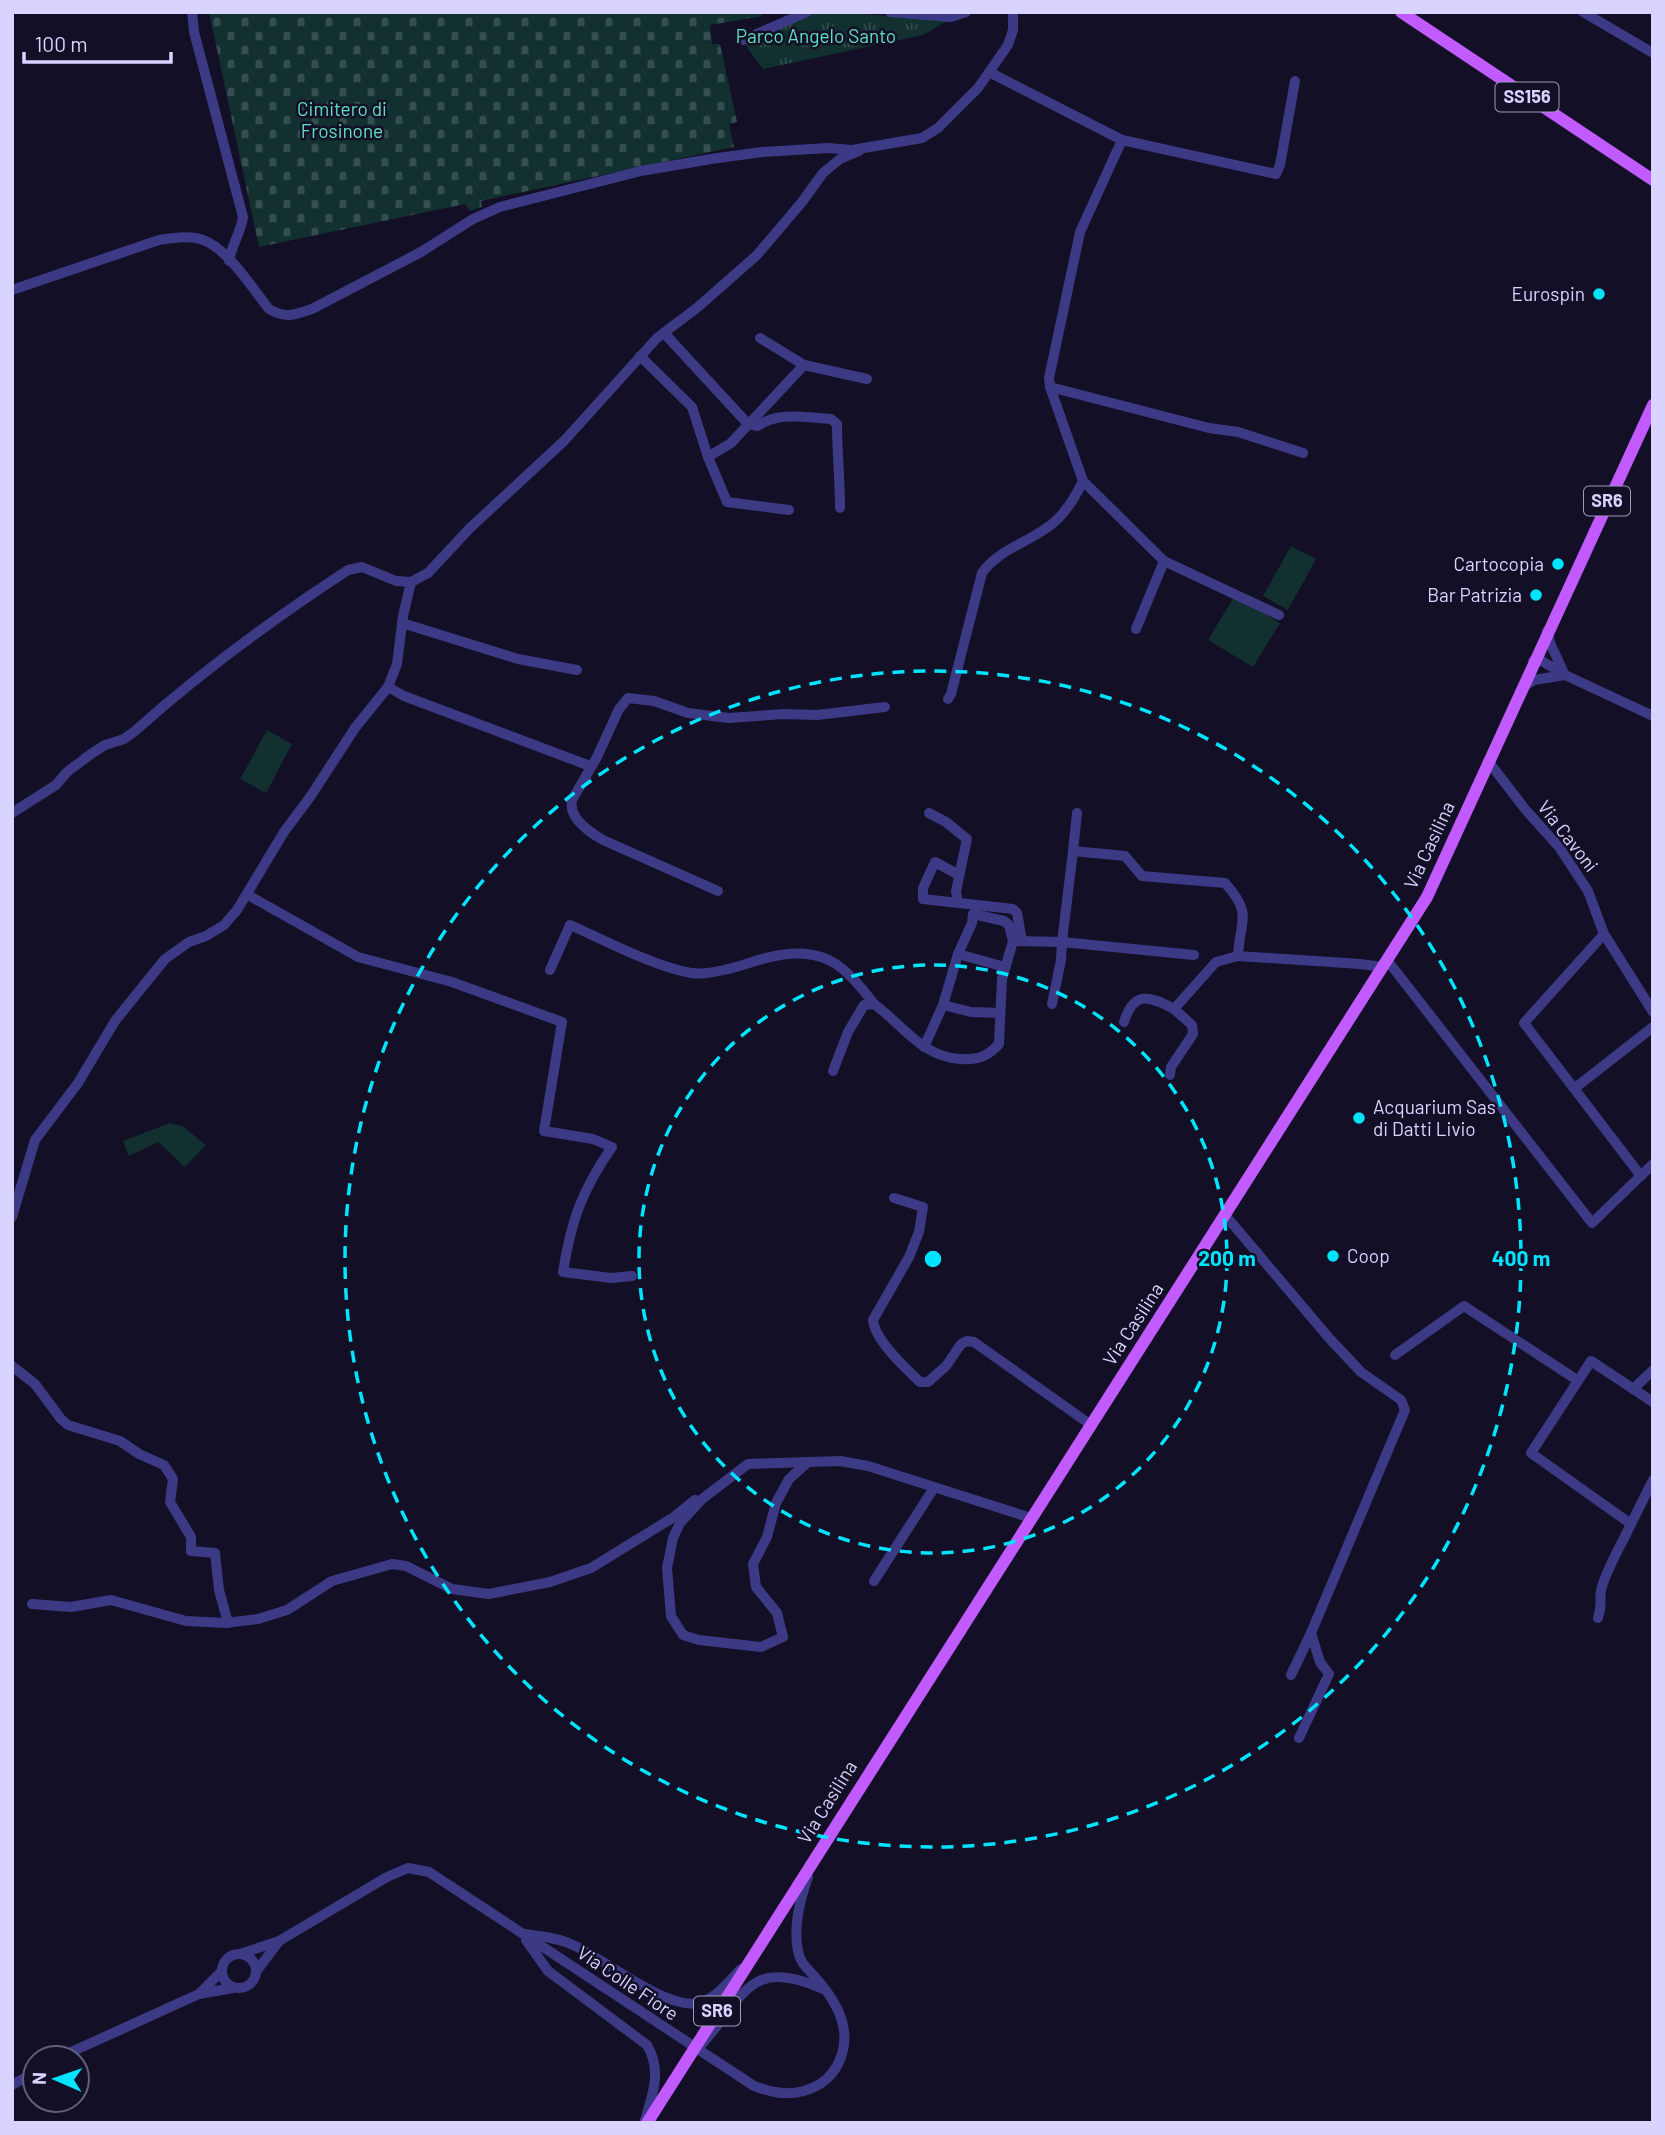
<svg xmlns="http://www.w3.org/2000/svg" width="1665" height="2135" viewBox="0 0 1665 2135" font-family="Barlow,sans-serif">
	<style>
		.grass { fill: url(#grass-tufts) }
		.cemetery { fill: url(#cemetery-stones) }
		.pitch { fill: #12302f }
		.lines { fill: none; stroke-linecap: round; stroke-linejoin: round }
		.minor { stroke: #3d3a85; stroke-width: 10 }
		.major { stroke: #c25bff; stroke-width: 12 }
		.ring { fill: none; stroke: #00e5ff; stroke-width: 3.5; stroke-dasharray: 12 9 }
		.poi-dot { fill: #00e5ff; stroke: #130f26; stroke-width: 2.5 }
		.labels { text-anchor: middle; stroke-width: 5; stroke-linejoin: round; paint-order: stroke }
		.shield { fill: #130f26; stroke: #9e99be; stroke-width: 2 }
		.shield-label { font-size: 18px; font-weight: bold; fill: #d9d4ff }
		.park-label { font-size: 19px; fill: #5fe0c0; stroke: #130f26 }
		.poi-label { font-size: 19px; fill: #d9d4ff; stroke: #130f26; text-anchor: end }
		.street-label { font-size: 19px; fill: #d9d4ff; stroke: #130f26 }
		.centre { fill: #00e5ff; stroke: #130f26; stroke-width: 3.5 }
		.ring-label { font-size: 21px; text-anchor: middle; font-weight: bold; fill: #00e5ff; stroke: #130f26; stroke-width: 5; stroke-linejoin: round; paint-order: stroke }
	</style>
	<defs>
		<pattern id="grass-tufts" width="24" height="20" patternUnits="userSpaceOnUse" patternTransform="scale(1.75)"><rect width="24" height="20" fill="#12302f"/><path d="M3 7l-1-3M5 7V3M7 7l1-3M15 17l-1-3M17 17v-4M19 17l1-3" fill="none" stroke="#344d4e"/></pattern>
		<pattern id="cemetery-stones" width="16" height="16" patternUnits="userSpaceOnUse" patternTransform="scale(1.75)"><rect width="16" height="16" fill="#12302f"/><path d="M2 7V4a2 2 0 0 1 4 0v3zM10 15v-3a2 2 0 0 1 4 0v3z" fill="#344d4e"/></pattern>
	</defs>
	<rect width="100%" height="100%" fill="#130f26"/>
	<!-- grass -->
	<polygon class="grass" points="815,12 833,12 949,20 923,35 763,69 744,43"/>
	<!-- cemetery -->
	<polygon class="cemetery" points="209,12 762,12 762,16 710,25 712,44 720,44 737,122 729,124 734,147 481,201 482,207 470,211 465,204 259,247"/>
	<!-- pitch -->
	<g class="pitch">
		<polygon points="1291,546 1316,559 1288,610 1263,596"/>
		<polygon points="1235,595 1280,623 1253,667 1208,640"/>
		<polygon points="267,730 292,744 266,793 240,779"/>
		<polygon points="170,1123 182,1126 206,1145 185,1167 158,1142 129,1156 123,1141"/>
	</g>
	<g class="lines">
		<!-- minor -->
		<g class="minor">
			<path d="M192 12 194 32 243 217C241 232 232 244 229 261"/>
			<polyline points="890,12 951,17 966,12"/>
			<polyline points="1583,12 1653,53"/>
			<polyline points="743,40 807,12"/>
			<polyline points="989,72 1122,140 1080,232 1049,378 1050,387 1083,481 1164,561"/>
			<polyline points="1122,140 1276,174 1280,165 1295,81"/>
			<path d="M12 290 159 240C173 238 190 235 203 240 227 248 253 289 269 309 286 319 294 315 312 309L421 252 473 219 500 207 641 171 711 159 762 152 828 148 852 150 922 138 938 128 978 88 1008 45 1013 30V12"/>
			<path d="M664 333 748 424 758 426C778 411 807 418 831 419L837 424C837 452 840 480 840 508"/>
			<polyline points="760,338 804,365"/>
			<polyline points="640,356 692,407 708,457 731,443 804,365 867,379"/>
			<polyline points="1050,387 1209,428 1238,432 1303,453"/>
			<polyline points="708,457 727,502 789,510"/>
			<polyline points="402,623 518,659 577,670"/>
			<polyline points="1136,629 1164,561 1279,615"/>
			<polyline points="1547,631 1551,645 1563,671"/>
			<polyline points="1533,661 1542,661 1565,675 1653,716"/>
			<polyline points="388,687 404,696 590,766"/>
			<polyline points="1523,687 1534,680 1565,675"/>
			<path d="M948 699 951 694 982 573C996 552 1025 543 1045 529 1063 518 1074 500 1083 481"/>
			<polyline points="1488,761 1525,809 1559,847 1588,891 1604,934 1653,1012"/>
			<path d="M12 813 56 785 67 772 91 754 105 745 124 739 135 731C201 672 273 619 348 570L362 567 396 581 411 582 428 573 470 528 564 441 657 338 698 307 757 255 802 202 823 173 840 159 859 151"/>
			<polyline points="929,813 946,822 967,839 956,891 958,903"/>
			<polyline points="1073,851 1077,813"/>
			<polyline points="959,875 935,862 923,888 923,899 1013,909 1017,913 1022,941"/>
			<path d="M718 891 603 840C589 832 568 818 572 800L597 757 619 709 628 698 654 701 688 713 729 718 784 714 817 715 885 707"/>
			<path d="M248 895 358 957 452 982 562 1022 544 1131 593 1139 612 1147C582 1190 571 1221 563 1272L611 1278 632 1276"/>
			<polyline points="1604,934 1524,1023 1641,1176"/>
			<polyline points="958,954 972,923 973,914 1004,921 1009,925 1013,941"/>
			<polyline points="1387,960 1592,1223 1653,1164"/>
			<path d="M550 970 570 925C604 940 655 967 691 973 703 975 716 972 728 969 742 966 756 960 770 957 822 945 843 963 874 1004"/>
			<polyline points="1052,1004 1061,960 1062,942 1194,955"/>
			<polyline points="943,1005 958,954 1005,967"/>
			<path d="M1124 1022C1134 990 1149 996 1174 1009L1216 962 1238 956"/>
			<polyline points="924,1047 943,1005 971,1012 1000,1013"/>
			<path d="M833 1071 848 1032 864 1005 874 1004C902 1024 922 1057 960 1059 978 1060 987 1057 999 1044L1002 979 1013 941 1062 942 1073 851 1125 856 1142 876 1225 883C1253 914 1240 919 1238 956L1360 964 1383 967"/>
			<polyline points="1170,1075 1171,1067 1193,1034 1192,1025 1174,1009"/>
			<polyline points="1575,1088 1653,1027"/>
			<path d="M894 1198 923 1207 919 1232 909 1257 873 1320C874 1339 906 1369 920 1382H928L946 1366 961 1344 967 1341 974 1342 1091 1425"/>
			<polyline points="1225,1215 1329,1338 1361,1372 1401,1400 1405,1410 1311,1633 1320,1662 1329,1674 1299,1738"/>
			<polyline points="12,1217 35,1140 78,1083 115,1021 165,959 189,942 206,936 224,925 237,910 284,832 310,797 355,728 388,687 397,664 403,616 411,582"/>
			<polyline points="1395,1355 1464,1306 1577,1380"/>
			<polyline points="12,1366 35,1384 61,1419 68,1425 120,1441 139,1454 164,1465 173,1479 170,1502 191,1537 191,1551 215,1553 219,1590 228,1623"/>
			<polyline points="1633,1389 1653,1370"/>
			<polyline points="1653,1402 1591,1361 1531,1453 1631,1524 1653,1480"/>
			<polyline points="807,1463 789,1479 776,1503 767,1537 753,1564 756,1587 777,1613 783,1637 761,1647 699,1640 683,1635 671,1616 667,1568 673,1538 680,1523 702,1499 748,1464 840,1461 868,1466 1031,1518"/>
			<polyline points="874,1581 934,1488"/>
			<polyline points="32,1604 71,1607 111,1600 186,1621 225,1623 258,1619 287,1610 332,1581 392,1564 406,1566 452,1589 489,1594 550,1582 591,1568 674,1517 695,1500"/>
			<path d="M1598 1618C1603 1603 1599 1601 1601 1591 1604 1573 1623 1542 1631 1524"/>
			<polyline points="1291,1675 1311,1633"/>
			<path d="M525 1934C541 1936 558 1938 573 1945 605 1959 665 2010 699 2003 716 1999 729 1981 741 1969"/>
			<path d="M526 1940 548 1971 647 2045C662 2070 653 2094 645 2120"/>
			<circle cx="239" cy="1971" r="17"/>
			<path d="M240 1954 279 1941 387 1877 408 1868 429 1872 754 2086C777 2095 798 2097 820 2084 831 2077 838 2067 842 2054 851 2025 834 1998 815 1977 807 1968 800 1963 798 1951 793 1926 800 1900 808 1877"/>
			<polyline points="256,1972 279,1941"/>
			<polyline points="199,1994 222,1971"/>
			<path d="M702 2044C745 1996 749 1956 823 1989"/>
			<polyline points="58,2058 199,1994 233,1988"/>
			<polyline points="12,2085 35,2072"/>
		</g>
		<!-- major -->
		<g class="major">
			<polyline points="1401,12 1653,180"/>
			<polyline points="647,2123 1427,897 1653,405"/>
		</g>
	</g>
	<!-- distance rings -->
	<g class="ring">
		<circle cx="933" cy="1259" r="294"/>
		<circle cx="933" cy="1259" r="588"/>
	</g>
	<!-- markers -->
	<g class="poi-dot">
		<circle cx="1599" cy="294" r="7"/>
		<circle cx="1558" cy="564" r="7"/>
		<circle cx="1536" cy="595" r="7"/>
		<circle cx="1359" cy="1118" r="7"/>
		<circle cx="1333" cy="1256" r="7"/>
	</g>
	<g class="labels">
		<!-- shield labels -->
		<g class="shield">
			<rect x="1495.5" y="82.5" width="63" height="29" rx="5"/>
			<rect x="1584" y="486.5" width="46" height="29" rx="5"/>
			<rect x="694" y="1996.5" width="46" height="29" rx="5"/>
		</g>
		<g class="shield-label">
			<text x="1527" y="103">SS156</text>
			<text x="1607" y="507">SR6</text>
			<text x="717" y="2017">SR6</text>
		</g>
		<!-- park labels -->
		<g class="park-label">
			<text x="816" y="43">Parco Angelo Santo</text>
			<text x="342" y="116">Cimitero di<tspan x="342" dy="22">Frosinone</tspan></text>
		</g>
		<!-- poi labels -->
		<g class="poi-label">
			<text x="1585" y="301">Eurospin</text>
			<text x="1544" y="571">Cartocopia</text>
			<text x="1522" y="602">Bar Patrizia</text>
			<text x="1373" y="1114" text-anchor="start">Acquarium Sas<tspan x="1373" dy="22">di Datti Livio</tspan></text>
			<text x="1347" y="1263" text-anchor="start">Coop</text>
		</g>
		<!-- street labels -->
		<g class="street-label">
			<text transform="translate(1568 836) rotate(52)" y="7">Via Cavoni</text>
			<text transform="translate(1429 845) rotate(-65)" y="7">Via Casilina</text>
			<text transform="translate(1133 1324) rotate(-57)" y="7">Via Casilina</text>
			<text transform="translate(827 1802) rotate(-58)" y="7">Via Casilina</text>
			<text transform="translate(628 1983) rotate(34)" y="7">Via Colle Fiore</text>
		</g>
	</g>
	<circle cx="933" cy="1259" r="10" class="centre"/>
	<g class="ring-label">
		<text x="1227" y="1266">200 m</text>
		<text x="1521" y="1266">400 m</text>
	</g>
	<!-- border -->
	<rect width="1665" height="2135" fill="none" stroke="#d9d4ff" stroke-width="28"/>
	<!-- north arrow -->
	<g transform="translate(56 2079) rotate(272)"><circle r="33" fill="#130f26" stroke="#625e7d" stroke-width="2"/>
	<path d="M0-5L12 26L0 18L-12 26Z" fill="#00e5ff"/>
	<text y="-10" font-size="19" font-weight="bold" text-anchor="middle" fill="#d9d4ff">N</text>
	</g>
	<!-- scale -->
	<path d="M24 52v10h147v-10" fill="none" stroke="#d9d4ff" stroke-width="3.5"/>
	<text x="35" y="52" font-size="21" fill="#d9d4ff" stroke="#130f26" stroke-width="5" paint-order="stroke">100 m</text>
</svg>
